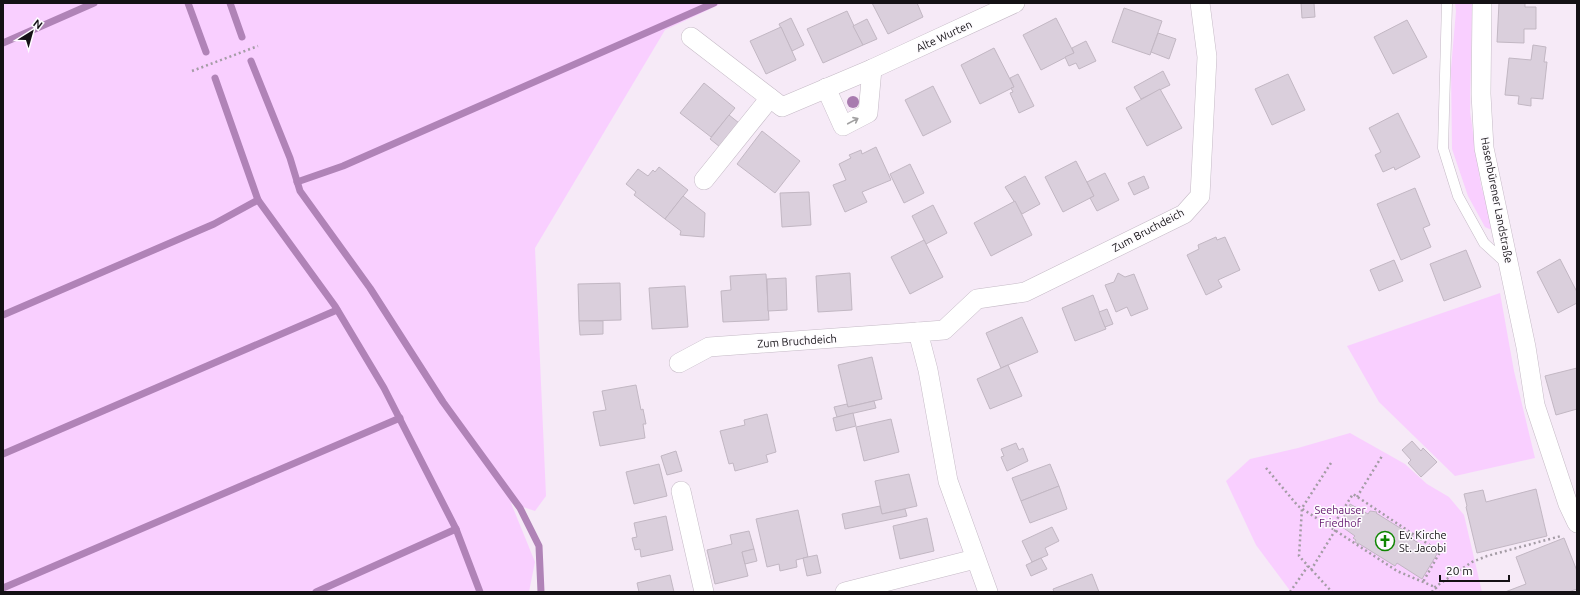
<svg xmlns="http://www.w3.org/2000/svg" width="1580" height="595" viewBox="0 0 1580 595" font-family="Ubuntu,sans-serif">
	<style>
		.green { fill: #f9cfff }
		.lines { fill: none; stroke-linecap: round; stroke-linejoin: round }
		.stream { stroke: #b083b7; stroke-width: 7 }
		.building { fill: #dacfdc; stroke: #c2b7c3 }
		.service-casing { stroke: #c5bac6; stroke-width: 11 }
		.minor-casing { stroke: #c5bac6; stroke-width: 20 }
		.path { stroke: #a49ca5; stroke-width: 2.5; stroke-dasharray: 2 3; stroke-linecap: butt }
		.service { stroke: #fff; stroke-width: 10 }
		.minor { stroke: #fff; stroke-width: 19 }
		.tree { fill: #a87baf }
		.oneway { stroke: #a1a0a1 }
		.labels { text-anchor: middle; stroke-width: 3; stroke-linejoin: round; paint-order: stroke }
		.street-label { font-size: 11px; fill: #141115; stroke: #fdfbfe }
		.park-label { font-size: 11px; fill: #692074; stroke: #fdfbfe }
		.poi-label { font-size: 11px; fill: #141115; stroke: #fdfbfe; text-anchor: start }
	</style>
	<rect width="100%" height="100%" fill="#f6eaf7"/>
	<!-- green -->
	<g class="green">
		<polygon points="3,3 723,3 665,30 535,248 546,496 535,511 511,503 535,562 529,592 3,592"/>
		<polygon points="1455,3 1472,3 1470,112 1481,186 1496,232 1485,227 1468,196 1452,149 1451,69 1456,11"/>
		<polygon points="1500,293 1514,371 1535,458 1455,476 1379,402 1347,346"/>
		<polygon points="1350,433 1405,464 1427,484 1449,497 1464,515 1482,592 1291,592 1256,545 1226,481 1250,459 1298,448"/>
	</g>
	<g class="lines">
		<!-- stream -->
		<g class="stream">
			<polyline points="188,3 206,52"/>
			<polyline points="230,3 242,37"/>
			<polyline points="3,43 94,3"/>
			<polyline points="251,61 290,158 300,191 370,288 443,402 520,508 539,546 541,592"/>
			<polyline points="215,78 258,200 335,306 384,388 456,529 480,592"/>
			<polyline points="297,182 343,166 714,3"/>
			<polyline points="3,315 214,224 258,200"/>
			<polyline points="3,454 337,310"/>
			<polyline points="3,588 400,418"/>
			<polyline points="316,592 456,529"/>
		</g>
	</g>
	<!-- building -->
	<g class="building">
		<polygon points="872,3 917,3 923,17 888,34"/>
		<polygon points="1301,3 1314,3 1315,17 1302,18"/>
		<polygon points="1499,3 1525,3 1525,7 1536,7 1536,29 1524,29 1524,43 1497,42"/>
		<polygon points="1124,8 1162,21 1150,55 1112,42"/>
		<polygon points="847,11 863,45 823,63 807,29"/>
		<polygon points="791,18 804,45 792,51 779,24"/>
		<polygon points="1056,18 1074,53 1041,70 1023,35"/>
		<polygon points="867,19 877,39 863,45 853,26"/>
		<polygon points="1407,20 1427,57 1393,74 1374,37"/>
		<polygon points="781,27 796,60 766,74 750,41"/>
		<polygon points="1158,33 1176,39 1169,59 1151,52"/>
		<polygon points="1086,41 1096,61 1079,69 1076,63 1069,66 1065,57 1074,53 1072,48"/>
		<polygon points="1533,45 1546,47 1544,62 1547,62 1543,99 1531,98 1531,106 1518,104 1519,96 1505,95 1509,58 1531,60"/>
		<polygon points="994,48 1014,87 980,104 961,65"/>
		<polygon points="1163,71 1170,85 1141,99 1134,87"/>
		<polygon points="1018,74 1034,106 1019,113 1010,93 1013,92 1011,88 1014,87 1010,78"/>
		<polygon points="1288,74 1305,110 1272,125 1255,89"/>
		<polygon points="704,83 735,108 711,137 680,113"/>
		<polygon points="933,86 951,122 923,136 905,100"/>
		<polygon points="1160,89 1182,128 1147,146 1126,108"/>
		<polygon points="1398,113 1420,157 1395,170 1394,167 1383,172 1375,155 1381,152 1369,128"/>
		<polygon points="729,115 739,123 720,147 710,139"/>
		<polygon points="762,131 800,161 775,193 737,164"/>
		<polygon points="876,147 891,180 862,192 867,202 845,212 833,185 846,180 839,164 851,158 849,155 861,150 862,154"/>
		<polygon points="1076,161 1094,196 1063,212 1045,177"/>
		<polygon points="910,164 924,193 904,203 890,174"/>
		<polygon points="659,167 688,190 665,219 634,195 636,192 626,184 638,169 648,176 653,170 655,172"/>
		<polygon points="1105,173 1119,200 1097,211 1090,198 1094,196 1087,182"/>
		<polygon points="1025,176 1040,204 1022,214 1005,187"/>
		<polygon points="1144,176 1149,188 1134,195 1128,183"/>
		<polygon points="1415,188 1430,225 1423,228 1431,247 1401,260 1377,204"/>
		<polygon points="809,192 811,225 782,227 780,193"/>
		<polygon points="683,196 705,213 704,237 680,235 681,231 665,219"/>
		<polygon points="1015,201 1032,235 991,256 974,223"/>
		<polygon points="933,205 947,233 926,244 912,216"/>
		<polygon points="1216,237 1217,240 1225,237 1240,270 1218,280 1222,287 1206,295 1187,255 1199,249 1198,245"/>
		<polygon points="924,240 943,277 910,294 891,257"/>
		<polygon points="1466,250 1481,287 1444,301 1430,264"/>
		<polygon points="1560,259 1577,292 1577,303 1558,313 1537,272"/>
		<polygon points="1394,260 1403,281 1379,291 1370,270"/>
		<polygon points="850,273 852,310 818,312 816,276"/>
		<polygon points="1118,273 1125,277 1134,274 1148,309 1131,316 1127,307 1116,312 1105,285 1114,282"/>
		<polygon points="766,274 769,320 723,322 721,291 731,290 730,276"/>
		<polygon points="786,278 787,310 768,311 767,279"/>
		<polygon points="620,283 621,320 579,321 578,284"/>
		<polygon points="685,286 688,327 652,329 649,288"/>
		<polygon points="1093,295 1106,329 1075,341 1062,308"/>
		<polygon points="1107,309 1113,324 1105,327 1099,312"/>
		<polygon points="1022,317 1038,352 1001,368 986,333"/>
		<polygon points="579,321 603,321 603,334 580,335"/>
		<polygon points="872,357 882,399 848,407 838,365"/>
		<polygon points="1008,365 1022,396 990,409 977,379"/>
		<polygon points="1577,368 1577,409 1556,415 1545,376"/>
		<polygon points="636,385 641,410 643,409 646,424 643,424 645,438 600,446 593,412 606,410 602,391"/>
		<polygon points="874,401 876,408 837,417 834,407 847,404 848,407"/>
		<polygon points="853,413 856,426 836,431 833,418"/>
		<polygon points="767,414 776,452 766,455 768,462 735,471 733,463 729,464 720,431 745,425 744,420"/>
		<polygon points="891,419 899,452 864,461 856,427"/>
		<polygon points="1412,441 1421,451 1423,448 1437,462 1421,477 1408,463 1411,460 1402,450"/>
		<polygon points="1016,443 1019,450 1023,448 1028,461 1007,471 1001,457 1004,456 1001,449"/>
		<polygon points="676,451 682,471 667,475 661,456"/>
		<polygon points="659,464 667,496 634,504 626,472"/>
		<polygon points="1050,464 1059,486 1021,501 1012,478"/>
		<polygon points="909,474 917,506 882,514 875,481"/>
		<polygon points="1059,486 1067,509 1030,523 1021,501"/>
		<polygon points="1536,489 1547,536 1477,553 1466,507 1467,506 1464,494 1483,490 1486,502"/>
		<polygon points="1350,504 1368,514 1370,511 1377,512 1376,513 1413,536 1412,539 1437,554 1422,579 1397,563 1395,566 1358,543 1358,544 1355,542 1356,540 1353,538 1355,536 1338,524 1339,521 1342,523 1345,516 1343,515 1345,512 1347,513 1351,507 1349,506"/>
		<polygon points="880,506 882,514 905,509 907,516 845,529 842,514"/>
		<polygon points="798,510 808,557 796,560 797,567 780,571 779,564 767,567 756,519"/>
		<polygon points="666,516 673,550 641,557 640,549 635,550 632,538 637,537 634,523"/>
		<polygon points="927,518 934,551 900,559 893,526"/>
		<polygon points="1052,527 1059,541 1045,548 1048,555 1032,562 1022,541"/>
		<polygon points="749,531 754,549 742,552 748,576 715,584 707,550 732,544 730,535"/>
		<polygon points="1564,538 1577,571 1577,589 1568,592 1505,592 1526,584 1516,557"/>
		<polygon points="754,549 757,561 745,564 742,552"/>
		<polygon points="817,555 821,573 807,576 803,558"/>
		<polygon points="1041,558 1047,569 1031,576 1026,565"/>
		<polygon points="1092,574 1099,592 1054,592 1053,589"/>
		<polygon points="670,575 674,592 639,592 637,583"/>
	</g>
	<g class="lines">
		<!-- service casing -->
		<g class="service-casing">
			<polyline id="service" points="1447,3 1443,148 1458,196 1484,243 1507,264"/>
		</g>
		<!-- minor casing -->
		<g class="minor-casing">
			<g id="minor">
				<polyline points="1482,3 1481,94 1484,148 1526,347 1535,405 1568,504 1577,523"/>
				<polyline points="691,37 782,107 872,69 1015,3"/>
				<polyline points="826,88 843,126 868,113 872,69"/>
				<polyline points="704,180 770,98"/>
				<polyline points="679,363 709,347 918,332"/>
				<polyline points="681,491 704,592"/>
				<polyline points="845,592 975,559"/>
				<polyline points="988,592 948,481 928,370 918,332 944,330 977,299 1025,292 1184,214 1200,196 1207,57 1200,3"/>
			</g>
		</g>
		<!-- path -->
		<g class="path">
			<polyline points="192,71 258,46"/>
			<polyline points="1331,463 1302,508 1299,556 1332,592"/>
			<polyline points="1266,468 1298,506 1397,571 1435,587 1439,592"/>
			<polyline points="1357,497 1382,456"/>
			<polyline points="1332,527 1353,494 1440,552 1423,582"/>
			<polyline points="1311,570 1336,529"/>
			<polyline points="1290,592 1308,566"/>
			<polyline points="1432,592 1435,587 1472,562 1487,556 1561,536"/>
		</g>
		<!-- service -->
		<use href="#service" class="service"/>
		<!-- minor -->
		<use href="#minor" class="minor"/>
	</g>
	<!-- trees -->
	<circle class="tree" cx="853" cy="102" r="6"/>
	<!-- one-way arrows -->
	<defs><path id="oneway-shaft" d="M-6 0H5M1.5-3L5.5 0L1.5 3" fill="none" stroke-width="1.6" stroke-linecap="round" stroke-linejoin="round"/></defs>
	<use class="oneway" href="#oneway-shaft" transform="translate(853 121) rotate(-28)"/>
	<!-- icons -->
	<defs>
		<g id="church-ring" transform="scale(1)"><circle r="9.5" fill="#fdfbfe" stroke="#0e8500" stroke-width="1.5"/><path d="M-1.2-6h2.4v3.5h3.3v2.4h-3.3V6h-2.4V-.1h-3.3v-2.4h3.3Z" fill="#0e8500"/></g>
	</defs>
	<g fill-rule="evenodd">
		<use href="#church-ring" x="1385" y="541"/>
	</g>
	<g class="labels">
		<!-- street labels -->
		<g class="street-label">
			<text transform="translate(944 36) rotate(-25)" y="4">Alte Wurten</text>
			<text transform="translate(1497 200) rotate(79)" y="4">Hasenbürener Landstraße</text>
			<text transform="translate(1148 230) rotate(-28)" y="4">Zum Bruchdeich</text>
			<text transform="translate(797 341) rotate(-4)" y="4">Zum Bruchdeich</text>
		</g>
		<!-- park labels -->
		<g class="park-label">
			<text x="1340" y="514">Seehauser<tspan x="1340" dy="13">Friedhof</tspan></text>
		</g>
		<!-- poi labels -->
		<g class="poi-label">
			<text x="1399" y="539">Ev. Kirche<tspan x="1399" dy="13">St. Jacobi</tspan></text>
		</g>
	</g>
	<!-- border -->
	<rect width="1580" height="595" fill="none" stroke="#141115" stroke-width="8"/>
	<!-- north arrow -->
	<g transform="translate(32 32) rotate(37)" stroke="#fdfbfe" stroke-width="3" paint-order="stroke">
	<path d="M0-3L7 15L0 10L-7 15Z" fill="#141115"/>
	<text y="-6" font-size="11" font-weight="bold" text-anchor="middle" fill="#141115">N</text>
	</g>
	<!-- scale -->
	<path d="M1440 575v6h69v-6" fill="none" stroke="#141115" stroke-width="2"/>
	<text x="1446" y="575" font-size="12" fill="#141115" stroke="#fdfbfe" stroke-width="3" paint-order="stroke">20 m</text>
</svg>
